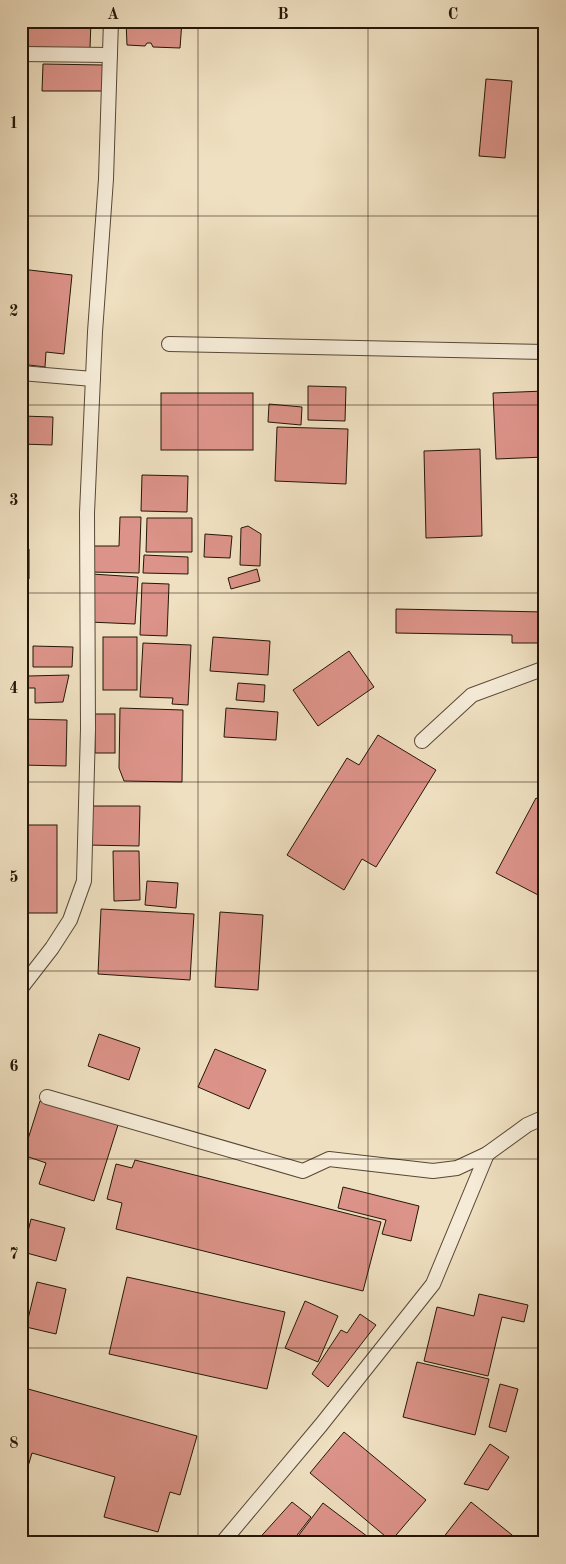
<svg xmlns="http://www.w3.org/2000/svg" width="566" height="1564" viewBox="0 0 566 1564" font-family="'Old Standard TT',serif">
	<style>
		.building { fill: #dc9389; stroke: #241607 }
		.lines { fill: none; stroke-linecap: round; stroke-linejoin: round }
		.lane-casing { stroke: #574836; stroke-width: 16 }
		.lane { stroke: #f5ebd7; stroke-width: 14 }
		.grid { fill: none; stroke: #241607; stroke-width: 1; stroke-opacity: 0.55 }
		.neatline { fill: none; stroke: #241607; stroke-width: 2 }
		.grid-label { font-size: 16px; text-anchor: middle; font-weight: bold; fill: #241607 }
	</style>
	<rect width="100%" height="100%" fill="#efe0c1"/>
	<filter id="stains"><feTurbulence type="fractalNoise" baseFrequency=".004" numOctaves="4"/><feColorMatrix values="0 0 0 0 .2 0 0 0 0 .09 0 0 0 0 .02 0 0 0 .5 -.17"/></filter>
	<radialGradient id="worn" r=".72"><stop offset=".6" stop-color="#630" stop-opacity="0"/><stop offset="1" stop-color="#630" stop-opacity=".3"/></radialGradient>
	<!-- building -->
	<g class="building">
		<polygon points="21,21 91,21 90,48 21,47"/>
		<polygon points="126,21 182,21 180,48 153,47 151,43 147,43 145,46 127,45"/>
		<polygon points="43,64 104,65 104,91 42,91"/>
		<polygon points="486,79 512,81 505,158 479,156"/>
		<polygon points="21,269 72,275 64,354 46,352 45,367 21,364"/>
		<polygon points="308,386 346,387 345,421 308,420"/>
		<polygon points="545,391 545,457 496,459 493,393"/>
		<rect x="161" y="393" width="92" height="57"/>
		<polygon points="269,404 302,407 301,425 268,422"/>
		<polygon points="22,416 53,417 52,445 21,444"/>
		<polygon points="277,427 348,429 346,484 275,481"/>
		<polygon points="480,449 482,536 426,538 424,451"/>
		<polygon points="142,475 188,476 187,512 141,511"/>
		<polygon points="120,517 141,517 139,573 89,572 90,546 119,546"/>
		<polygon points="147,518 192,518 192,552 146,552"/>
		<polygon points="248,526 261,534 260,566 240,565 241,528"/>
		<polygon points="205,534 232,536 230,558 204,557"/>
		<polygon points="29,549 29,579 21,579 21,550"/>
		<polygon points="144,555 188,557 188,574 143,573"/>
		<polygon points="257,569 260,581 231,589 228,578"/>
		<polygon points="92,574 138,577 135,624 89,622"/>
		<polygon points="142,583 169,584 167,636 140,635"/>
		<polygon points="21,590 27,590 26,611 21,611"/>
		<polygon points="396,609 545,612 545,643 512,643 512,635 396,633"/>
		<polygon points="21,626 27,626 28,662 21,663"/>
		<rect x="103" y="637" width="34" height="53"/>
		<polygon points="213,637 270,641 268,675 210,671"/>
		<polygon points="143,643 191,645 188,705 172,704 173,698 140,697"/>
		<polygon points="33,646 73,647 72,667 33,667"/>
		<polygon points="349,651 374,687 318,726 293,690"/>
		<polygon points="69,675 63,702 35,703 35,688 28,688 28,676"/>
		<polygon points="238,683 265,685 264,702 236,700"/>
		<polygon points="120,708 183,710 182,782 124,781 119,768"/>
		<polygon points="226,708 278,712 276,740 224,737"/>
		<rect x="95" y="714" width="20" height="39"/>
		<polygon points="21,719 67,720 66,766 21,765"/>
		<polygon points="378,735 436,770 376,867 362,859 344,890 287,855 347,758 359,765"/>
		<polygon points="536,798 545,803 545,888 540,896 496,873"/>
		<polygon points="86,806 140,806 139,846 86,845"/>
		<rect x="21" y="825" width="36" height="88"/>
		<polygon points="113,851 139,851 140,900 114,901"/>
		<polygon points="147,881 178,883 176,908 145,905"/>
		<polygon points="101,909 194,914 190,980 98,974"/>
		<polygon points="220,912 263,915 258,990 215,987"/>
		<polygon points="99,1034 140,1048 129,1080 88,1066"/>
		<polygon points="215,1049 266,1070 249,1109 198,1087"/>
		<polygon points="40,1101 118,1125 94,1201 39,1184 46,1163 23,1155"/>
		<polygon points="135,1160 381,1222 363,1291 116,1229 122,1203 107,1199 116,1164 132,1168"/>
		<polygon points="343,1187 419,1206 411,1241 382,1234 386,1220 338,1208"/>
		<polygon points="31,1219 65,1228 56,1261 23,1252"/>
		<polygon points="127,1277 285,1312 267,1389 109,1354"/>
		<polygon points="37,1282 66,1289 56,1334 26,1327"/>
		<polygon points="479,1294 528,1305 524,1322 502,1317 488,1376 424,1361 437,1307 474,1316"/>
		<polygon points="305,1301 338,1316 318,1362 285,1348"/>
		<polygon points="360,1314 376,1325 328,1387 312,1374 341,1330 347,1333"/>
		<polygon points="417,1362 489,1379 475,1435 403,1417"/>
		<polygon points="500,1384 518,1389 506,1432 489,1427"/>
		<polygon points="21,1387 197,1436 180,1495 170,1492 158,1532 104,1517 115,1477 32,1453 21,1490"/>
		<polygon points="344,1432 426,1500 391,1541 310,1473"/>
		<polygon points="490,1444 509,1457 488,1490 464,1484"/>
		<polygon points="292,1502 311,1517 291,1543 255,1543"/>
		<polygon points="471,1502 522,1543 439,1543"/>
		<polygon points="323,1503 376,1543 293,1543"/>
	</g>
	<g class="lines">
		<!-- lane casing -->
		<g class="lane-casing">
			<g id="lane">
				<polyline points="21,54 110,55"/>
				<polyline points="169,344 545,352"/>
				<polyline points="21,373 93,379"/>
				<polyline points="422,741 472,695 545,668"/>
				<polyline points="21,988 52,948 70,920 84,881 88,729 87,513 95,332 106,179 111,21"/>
				<polyline points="47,1097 303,1171 329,1159 433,1171 457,1168 487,1154 527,1125 545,1117"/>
				<polyline points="222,1543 321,1425 433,1284 487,1154"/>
			</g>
		</g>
		<!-- lane -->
		<use href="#lane" class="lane"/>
	</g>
	<!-- grid -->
	<path class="grid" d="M198 21V1543M368 21V1543M21 216H545M21 405H545M21 593H545M21 782H545M21 971H545M21 1159H545M21 1348H545"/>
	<!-- margin -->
	<rect width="566" height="1564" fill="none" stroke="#efe0c1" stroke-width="55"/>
	<rect x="28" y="28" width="510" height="1508" class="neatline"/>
	<g class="grid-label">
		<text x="113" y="19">A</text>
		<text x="283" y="19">B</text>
		<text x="453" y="19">C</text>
		<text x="14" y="128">1</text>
		<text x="14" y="316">2</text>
		<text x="14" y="505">3</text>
		<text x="14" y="693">4</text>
		<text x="14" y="882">5</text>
		<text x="14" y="1071">6</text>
		<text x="14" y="1259">7</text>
		<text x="14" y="1448">8</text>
	</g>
	<rect width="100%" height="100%" filter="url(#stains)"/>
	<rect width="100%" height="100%" fill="url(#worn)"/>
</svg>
